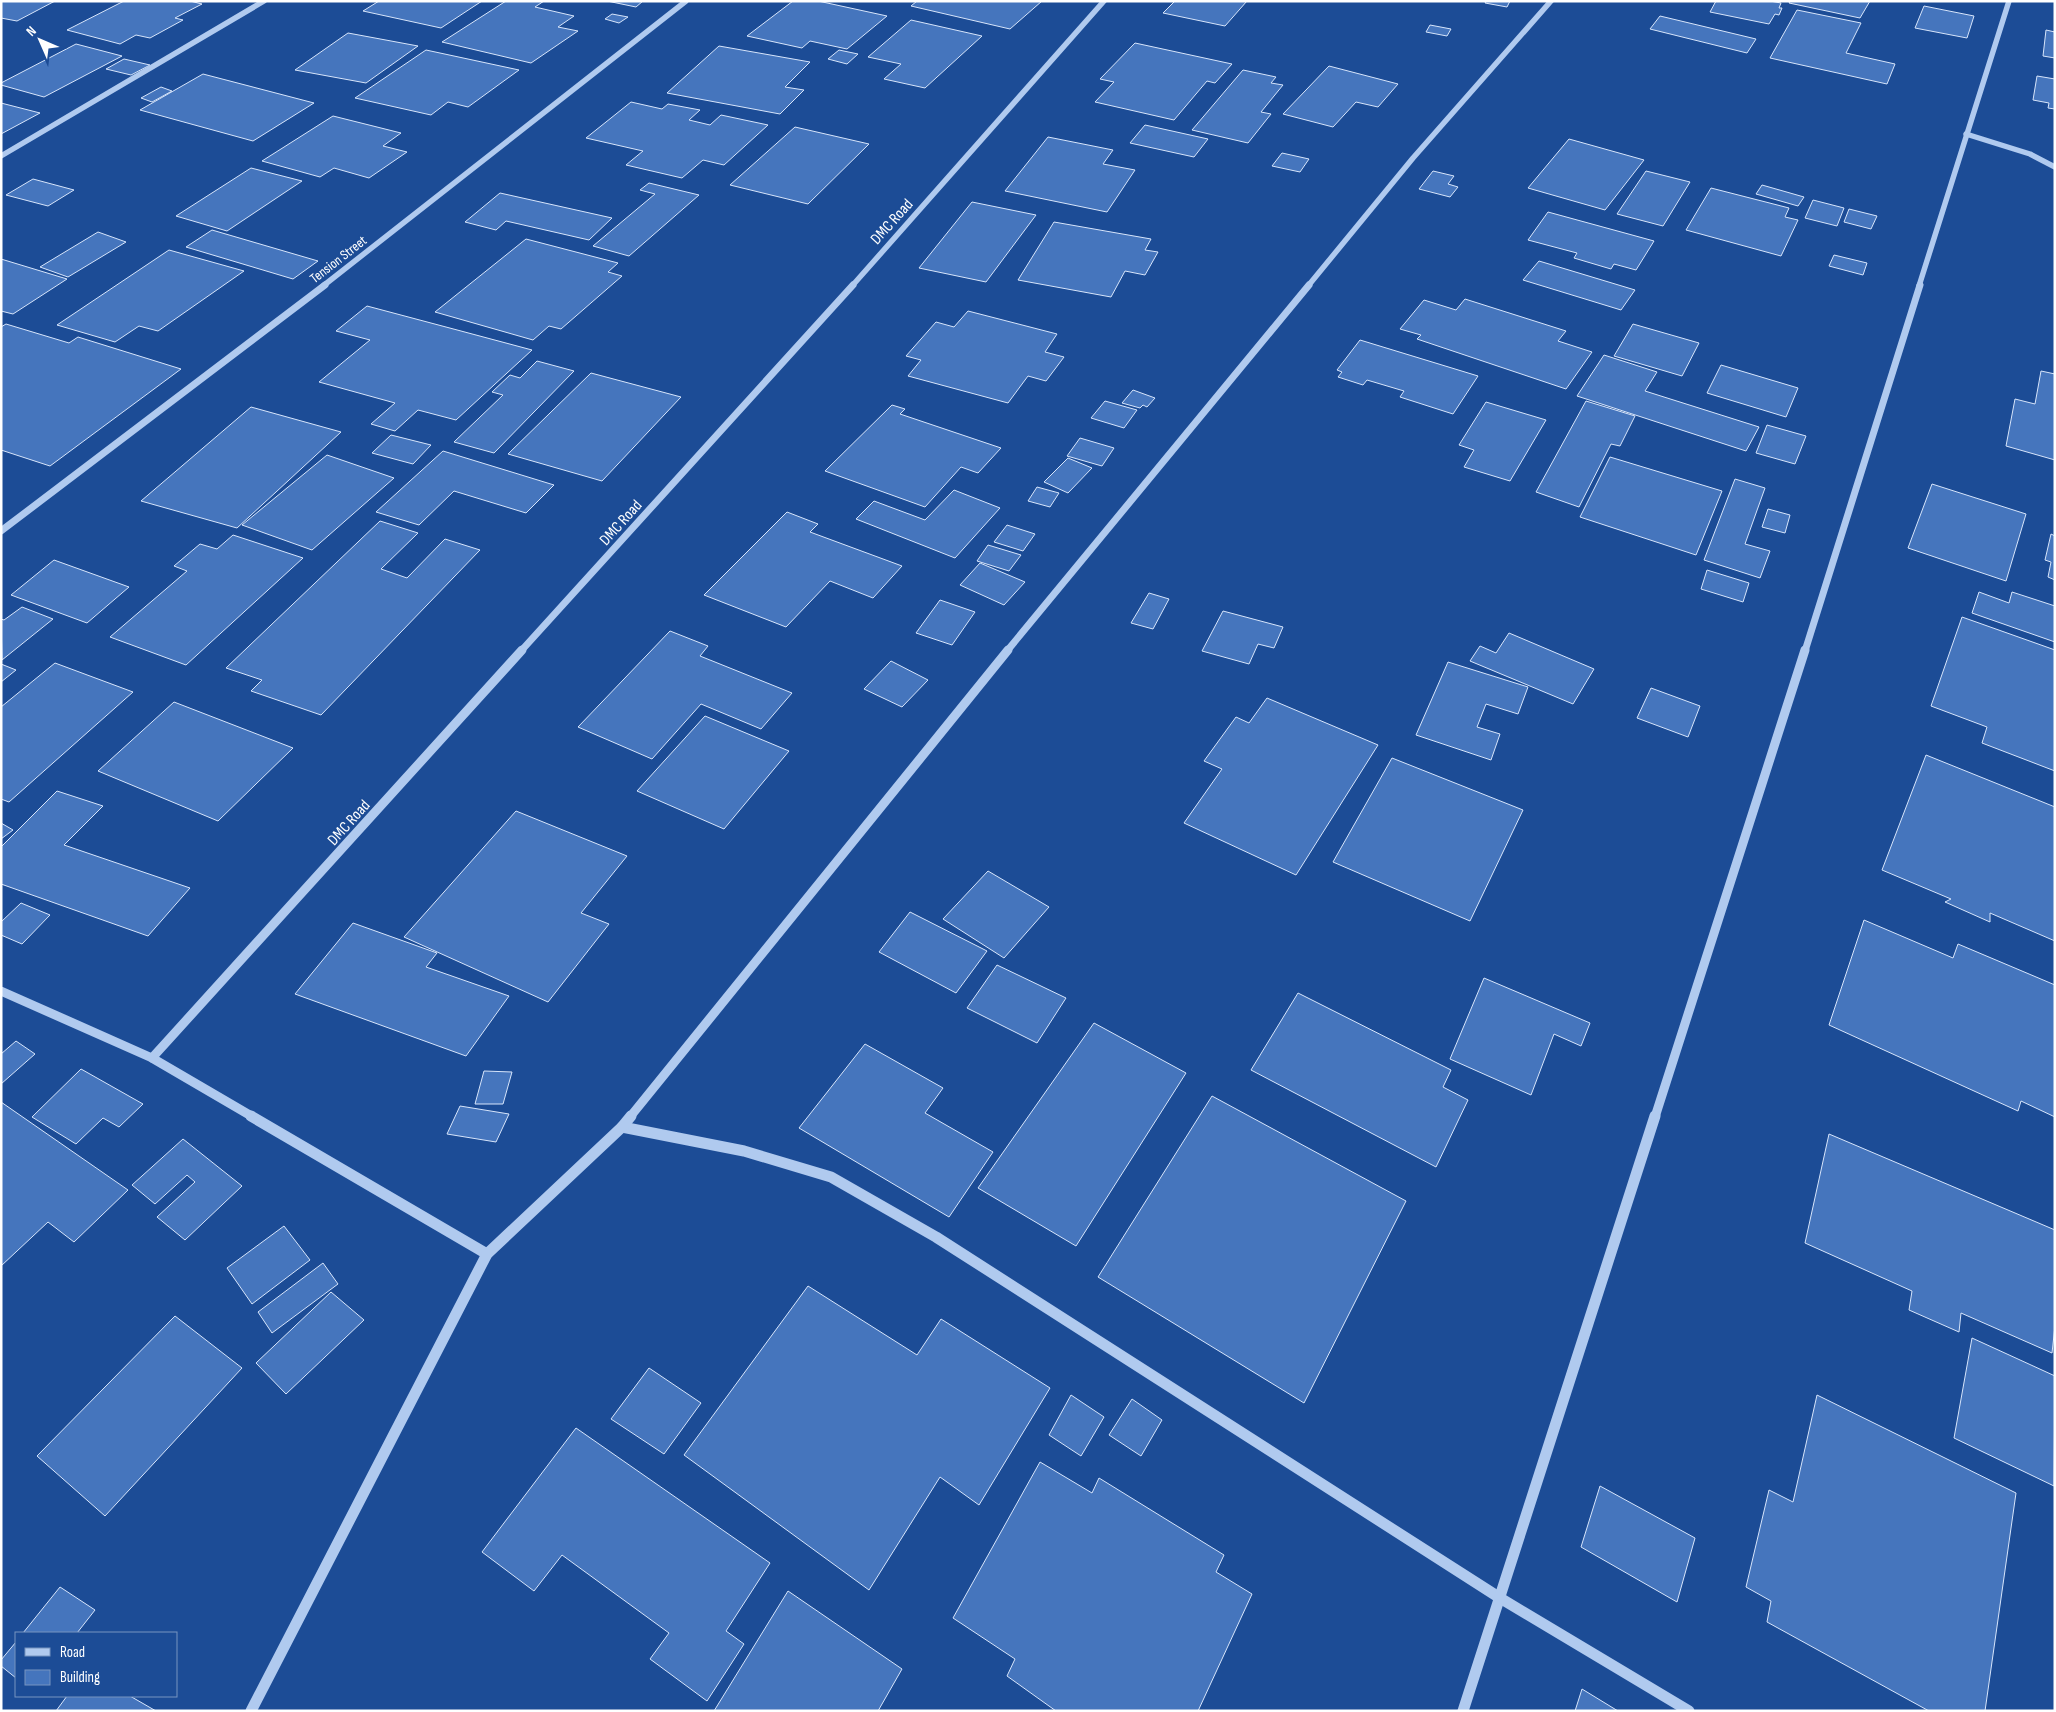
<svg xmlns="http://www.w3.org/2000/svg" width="2056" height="1712" viewBox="0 0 2056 1712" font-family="'Sofia Sans Condensed',sans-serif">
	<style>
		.building { fill: #4575bd; stroke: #d7e5fb }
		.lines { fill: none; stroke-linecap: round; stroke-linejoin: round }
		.minor-far3 { stroke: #b0caef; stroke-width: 5.5 }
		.minor-far2 { stroke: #b0caef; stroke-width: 7 }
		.minor-far1 { stroke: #b0caef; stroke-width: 9 }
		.minor { stroke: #b0caef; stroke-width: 11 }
		.labels { text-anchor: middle; stroke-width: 4; stroke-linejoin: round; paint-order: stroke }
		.far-street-label { font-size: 14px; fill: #fff; stroke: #1c4c96 }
		.street-label { font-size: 16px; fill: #fff; stroke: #1c4c96 }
	</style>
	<rect width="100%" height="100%" fill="#1c4c96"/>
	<!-- building -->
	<g class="building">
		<polygon points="1,1 55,1 17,21 1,18"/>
		<polygon points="124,1 190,1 202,4 175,18 183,20 150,38 136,35 120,44 67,30"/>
		<polygon points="379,1 482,1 441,28 363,11"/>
		<polygon points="506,1 544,1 535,7 574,16 558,27 578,31 531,63 442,42"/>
		<polygon points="607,1 643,1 636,7"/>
		<polygon points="793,1 818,1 887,16 847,49 810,41 802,48 747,36"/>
		<polygon points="917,1 1042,1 1010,29 911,6"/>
		<polygon points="1175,1 1247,1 1225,26 1163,13"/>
		<polygon points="1486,1 1510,1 1507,7 1485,3"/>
		<polygon points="1716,1 1770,1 1781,3 1779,8 1782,8 1779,15 1775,14 1769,24 1710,12"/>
		<polygon points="1790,1 1870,1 1860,18 1789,3"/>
		<polygon points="1924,6 1974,16 1967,38 1915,28"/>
		<polygon points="1797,10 1861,23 1846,53 1895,64 1887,84 1770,58"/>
		<polygon points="612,14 628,17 619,23 605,19"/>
		<polygon points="1660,16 1756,39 1747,53 1650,29"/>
		<polygon points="911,20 982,36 925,88 884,79 901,64 868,57"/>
		<polygon points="1430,25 1451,29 1447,36 1426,32"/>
		<polygon points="2046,30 2055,32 2055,58 2043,56"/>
		<polygon points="348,33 418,46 366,83 295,70"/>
		<polygon points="1135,43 1232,64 1215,83 1207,81 1174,120 1095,102 1114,82 1100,79"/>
		<polygon points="76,44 122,56 44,97 1,85 1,83"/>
		<polygon points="719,46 810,62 785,87 804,90 780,114 667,93"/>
		<polygon points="426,50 519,70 468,107 448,102 431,115 355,98"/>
		<polygon points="839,50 858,54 847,64 828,59"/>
		<polygon points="124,59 150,65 131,75 106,69"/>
		<polygon points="1329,66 1398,84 1378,107 1356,102 1333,127 1283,114"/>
		<polygon points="1243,70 1276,77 1271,83 1283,85 1261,112 1271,114 1248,143 1192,130"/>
		<polygon points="203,74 314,103 253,141 140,110"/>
		<polygon points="2037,76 2055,79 2055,109 2048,108 2049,103 2033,100"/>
		<polygon points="161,87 172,91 152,102 141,98"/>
		<polygon points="631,102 662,109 668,104 700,110 689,120 710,125 721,115 768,125 724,165 703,160 682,178 626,165 643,151 586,138"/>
		<polygon points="1,103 40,113 1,134"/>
		<polygon points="333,116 401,133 383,146 407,152 369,178 334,168 320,177 262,161"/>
		<polygon points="1145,125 1208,139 1194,157 1130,143"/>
		<polygon points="795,127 869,144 808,204 730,185"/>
		<polygon points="1048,137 1113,150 1103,164 1135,170 1107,212 1005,191"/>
		<polygon points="1569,139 1644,160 1605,210 1528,188"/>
		<polygon points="1282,153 1309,159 1300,172 1272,166"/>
		<polygon points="251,168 302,181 227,231 176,216"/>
		<polygon points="1433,171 1454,176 1448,184 1458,187 1450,197 1419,189"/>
		<polygon points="1646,171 1690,182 1663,226 1617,214"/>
		<polygon points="33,179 74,190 48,206 6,195"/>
		<polygon points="649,183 699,195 629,256 593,246 655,194 640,190"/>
		<polygon points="1762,185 1804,197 1798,206 1756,194"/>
		<polygon points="1711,188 1789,208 1785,217 1798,220 1781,256 1686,230"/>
		<polygon points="500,193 612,218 589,240 506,221 496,230 465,222"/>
		<polygon points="1813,200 1844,208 1837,226 1805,218"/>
		<polygon points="972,202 1036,215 986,282 919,268"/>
		<polygon points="1849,209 1877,216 1871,229 1844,222"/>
		<polygon points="1548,212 1654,241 1636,270 1614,264 1611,269 1574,258 1577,253 1528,240"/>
		<polygon points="1054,222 1151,239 1145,250 1158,252 1145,275 1125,271 1111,297 1018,280"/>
		<polygon points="212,230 318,261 293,279 186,247"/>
		<polygon points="98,232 126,242 68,277 40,267"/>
		<polygon points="526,239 618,263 608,272 622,276 561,329 549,326 533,340 435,312"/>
		<polygon points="169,250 244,271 158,331 139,326 115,342 57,325"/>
		<polygon points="1834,255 1867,263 1863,275 1829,266"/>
		<polygon points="1,259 67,279 13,314 1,311"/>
		<polygon points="1539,261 1635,290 1621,310 1523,280"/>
		<polygon points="1465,299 1566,331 1558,341 1592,352 1566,389 1417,339 1421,335 1400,329 1424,300 1456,310"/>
		<polygon points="367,306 461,331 532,350 456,420 418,410 395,431 371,424 395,403 319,382 370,340 336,331"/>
		<polygon points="968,311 1057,334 1045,352 1064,357 1046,381 1028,376 1008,403 908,376 921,360 906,356 936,322 954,327"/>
		<polygon points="6,324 69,343 78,337 181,369 50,466 1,450 1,327"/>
		<polygon points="1633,324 1699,343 1682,376 1614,356"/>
		<polygon points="1360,340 1478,376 1453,414 1400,397 1404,391 1367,380 1363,385 1338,377 1342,372 1337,370"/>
		<polygon points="1604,355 1657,372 1645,391 1759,427 1746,451 1577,396"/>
		<polygon points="537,361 574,371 494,453 454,442 503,395 492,392 510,375 520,378"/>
		<polygon points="1721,365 1798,388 1786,417 1707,393"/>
		<polygon points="2041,371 2055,374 2055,460 2006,446 2015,399 2035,404"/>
		<polygon points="591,373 681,397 602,481 508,454"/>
		<polygon points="1133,390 1155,398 1147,407 1143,405 1140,408 1122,403"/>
		<polygon points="1105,401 1137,410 1124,428 1091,418"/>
		<polygon points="1586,401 1635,416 1620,446 1611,444 1579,507 1536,492"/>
		<polygon points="1486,402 1546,420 1510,481 1464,467 1474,450 1459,445"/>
		<polygon points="892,405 905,409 900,414 1001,448 978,473 961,467 925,507 825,471"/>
		<polygon points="251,407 341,432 237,528 141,501"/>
		<polygon points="1767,425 1806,436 1795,464 1756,453"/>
		<polygon points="391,435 431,445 413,464 372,453"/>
		<polygon points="1080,438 1114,448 1102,466 1067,456"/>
		<polygon points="443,451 554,485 526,513 454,491 419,525 376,512"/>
		<polygon points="327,455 394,478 312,550 242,525"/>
		<polygon points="1610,457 1722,491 1696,555 1580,517"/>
		<polygon points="1068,458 1092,468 1068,493 1044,482"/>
		<polygon points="1735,479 1765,488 1745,544 1770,551 1760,578 1704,560"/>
		<polygon points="1932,484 2026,514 2006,581 1908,548"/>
		<polygon points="1037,487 1059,493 1050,507 1028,501"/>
		<polygon points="954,490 1000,508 955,558 856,519 874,501 925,520"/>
		<polygon points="1768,509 1790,515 1785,533 1762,527"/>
		<polygon points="787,512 818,524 810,532 902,566 873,598 830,581 786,627 704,595"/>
		<polygon points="380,521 418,533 381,569 407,578 445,539 480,550 321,715 251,691 262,680 226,668"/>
		<polygon points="1007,525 1035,534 1023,551 994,542"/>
		<polygon points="2051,534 2055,536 2055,580 2048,577 2051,562 2045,560"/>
		<polygon points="233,535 303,558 186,665 110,637 187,571 174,566 200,544 217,549"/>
		<polygon points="988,545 1021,555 1009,571 977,561"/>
		<polygon points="54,560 129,587 87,623 11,595"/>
		<polygon points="980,563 1025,582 1004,605 960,585"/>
		<polygon points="1707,570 1749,583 1743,602 1701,589"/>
		<polygon points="1979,592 2009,603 2012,592 2055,606 2055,642 1972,613"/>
		<polygon points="1149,593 1169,599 1153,629 1131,623"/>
		<polygon points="940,600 975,612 952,645 916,633"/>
		<polygon points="22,607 53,619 2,660 1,619 4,620"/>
		<polygon points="1223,611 1283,627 1274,648 1258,644 1249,664 1202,651"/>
		<polygon points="1962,617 2055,650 2055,771 1982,743 1987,727 1931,706"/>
		<polygon points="670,631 708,646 700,656 792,693 761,729 701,704 652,759 578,727"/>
		<polygon points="1509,633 1594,669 1573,704 1470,661 1480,646 1496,653"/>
		<polygon points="891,661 928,680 902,707 864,689"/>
		<polygon points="1448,662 1528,687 1518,714 1486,704 1477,727 1500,734 1491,760 1416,735"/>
		<polygon points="55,663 133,692 9,802 1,799 1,707"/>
		<polygon points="1,664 16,670 1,682"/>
		<polygon points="1651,688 1700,706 1688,737 1637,718"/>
		<polygon points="1267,698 1378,745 1296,875 1184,823 1222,769 1204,761 1236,717 1249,723"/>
		<polygon points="174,702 293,748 218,821 98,771"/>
		<polygon points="705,716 789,751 724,829 637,791"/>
		<polygon points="1926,755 2055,807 2055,941 1990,913 1990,922 1945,902 1951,899 1882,870"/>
		<polygon points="1392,758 1523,810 1470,921 1333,862"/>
		<polygon points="57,791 103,806 64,845 190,888 148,936 1,884 1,847"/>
		<polygon points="516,811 627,856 581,913 609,924 548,1002 404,937"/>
		<polygon points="1,823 13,830 1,839"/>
		<polygon points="988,871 1049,907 1004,958 943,919"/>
		<polygon points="21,903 50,915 22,944 1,935 1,922"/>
		<polygon points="910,912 987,951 956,993 879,952"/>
		<polygon points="1864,920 1953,958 1958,944 2055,985 2055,1117 2021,1101 2018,1111 1829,1025"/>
		<polygon points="353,923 437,953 426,967 509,996 466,1056 295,994"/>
		<polygon points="997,965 1066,998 1037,1043 967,1008"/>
		<polygon points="1484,978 1590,1023 1581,1046 1554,1034 1531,1095 1450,1059"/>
		<polygon points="1298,993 1451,1070 1443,1087 1468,1100 1436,1167 1251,1070"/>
		<polygon points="1094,1023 1186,1073 1076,1246 978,1188"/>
		<polygon points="16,1041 35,1054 1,1084 1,1054"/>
		<polygon points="865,1044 943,1088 925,1113 993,1152 949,1217 799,1128"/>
		<polygon points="81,1069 143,1104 119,1127 103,1118 76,1144 32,1117"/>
		<polygon points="484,1071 512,1072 503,1104 475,1104"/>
		<polygon points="1212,1096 1406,1201 1304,1403 1098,1277"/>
		<polygon points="1,1102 128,1190 74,1242 48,1222 1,1266"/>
		<polygon points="460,1106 509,1114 496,1142 447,1134"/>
		<polygon points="1829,1134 2055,1230 2055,1326 2052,1353 1961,1313 1959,1332 1909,1310 1912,1291 1805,1243"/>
		<polygon points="183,1139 242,1186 185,1240 157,1217 195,1182 187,1175 155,1204 132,1185"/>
		<polygon points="284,1226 310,1260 252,1304 227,1268"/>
		<polygon points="323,1263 338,1284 272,1333 258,1312"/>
		<polygon points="808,1286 917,1355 941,1319 1050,1388 979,1505 940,1477 869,1590 684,1455"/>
		<polygon points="331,1292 364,1320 286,1394 256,1363"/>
		<polygon points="175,1316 242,1368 105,1516 37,1456"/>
		<polygon points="1972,1338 2055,1376 2054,1486 1954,1438"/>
		<polygon points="649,1368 701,1403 664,1454 611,1419"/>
		<polygon points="1071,1395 1104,1417 1081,1456 1049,1435"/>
		<polygon points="1817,1395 2016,1493 1985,1711 1929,1711 1767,1622 1771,1601 1746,1587 1769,1490 1793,1502"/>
		<polygon points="1132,1399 1162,1420 1141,1456 1109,1435"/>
		<polygon points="576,1428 770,1563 726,1631 744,1644 707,1701 650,1659 669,1633 562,1555 534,1591 482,1552"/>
		<polygon points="1040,1462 1092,1493 1099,1478 1224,1555 1216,1572 1252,1594 1198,1711 1056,1711 1007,1676 1015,1659 953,1618"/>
		<polygon points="1600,1486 1695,1538 1677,1602 1581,1547"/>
		<polygon points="60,1587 95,1610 77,1633 23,1633"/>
		<polygon points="788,1591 902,1669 878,1711 714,1711"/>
		<polygon points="16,1642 16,1678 1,1666 1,1660"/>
		<polygon points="1582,1689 1618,1711 1575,1711"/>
		<polygon points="67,1696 130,1696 156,1711 56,1711"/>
	</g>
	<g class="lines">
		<!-- minor-far3 -->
		<g class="minor-far3">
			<polyline points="1966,134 2030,154 2055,167"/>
			<polyline points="1,156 264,1"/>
			<polyline points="323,286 686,1"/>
			<polyline points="852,286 1104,1"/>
			<polyline points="1308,286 1413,158 1551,1"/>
			<polyline points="1919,286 2009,1"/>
		</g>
		<!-- minor-far2 -->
		<g class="minor-far2">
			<polyline points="1,531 325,285"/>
			<polyline points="521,651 853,285"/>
			<polyline points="1007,651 1309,285"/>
			<polyline points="1805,651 1920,285"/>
		</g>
		<!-- minor-far1 -->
		<g class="minor-far1">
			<polyline points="1,991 152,1058 253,1117"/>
			<polyline points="152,1058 522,650"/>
			<polyline points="630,1117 1008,650"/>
			<polyline points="1655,1117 1805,650"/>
		</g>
		<!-- minor -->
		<g class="minor">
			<polyline points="251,1116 487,1254"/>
			<polyline points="622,1127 744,1151 831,1177 936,1237 1500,1598 1689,1711"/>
			<polyline points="251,1711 487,1254 622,1127 631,1116"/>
			<polyline points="1463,1711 1655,1116"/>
		</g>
	</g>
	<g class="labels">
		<!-- far-street labels -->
		<g class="far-street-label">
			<text transform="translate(338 259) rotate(-38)" y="5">Tension Street</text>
		</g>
		<!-- street labels -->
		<g class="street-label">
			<text transform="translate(891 221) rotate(-48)" y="6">DMC Road</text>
			<text transform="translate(620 522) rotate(-48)" y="6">DMC Road</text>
			<text transform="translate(348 822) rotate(-48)" y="6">DMC Road</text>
		</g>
	</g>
	<!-- border -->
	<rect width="2056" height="1712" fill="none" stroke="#ffffff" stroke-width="5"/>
	<!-- legend -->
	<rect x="15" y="1632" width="162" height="65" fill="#1c4c96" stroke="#7794c0"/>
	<rect x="25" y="1648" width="25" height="8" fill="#b0caef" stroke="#7794c0"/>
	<text x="60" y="1657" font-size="15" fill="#ffffff">Road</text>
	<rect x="25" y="1670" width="25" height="15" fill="#4575bd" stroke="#7794c0"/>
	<text x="60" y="1682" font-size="15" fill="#ffffff">Building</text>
	<!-- north arrow -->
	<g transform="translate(40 40) rotate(315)" stroke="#1c4c96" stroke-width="4" paint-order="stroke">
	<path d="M0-4L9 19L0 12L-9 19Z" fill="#ffffff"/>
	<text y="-8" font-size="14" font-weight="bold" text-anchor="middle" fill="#ffffff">N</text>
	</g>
</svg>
